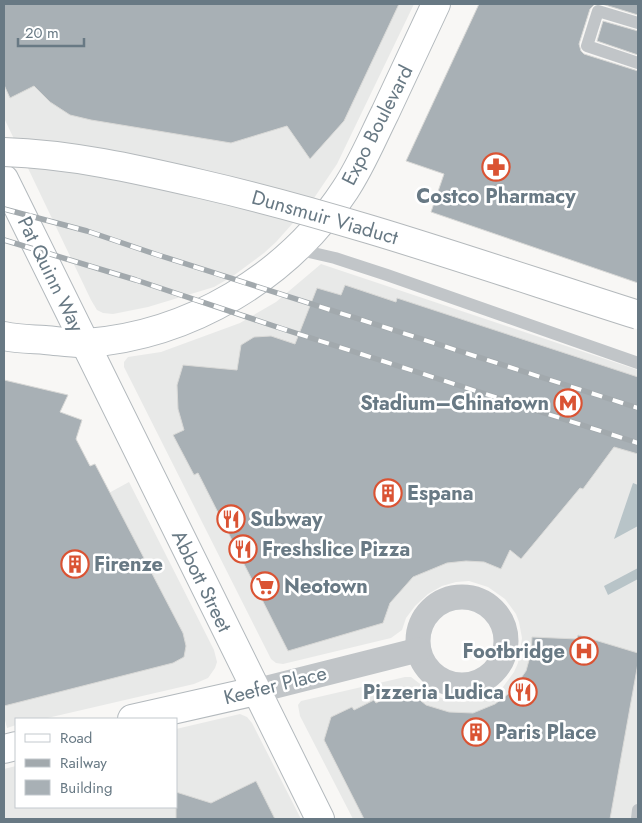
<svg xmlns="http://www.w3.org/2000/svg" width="642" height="823" viewBox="0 0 642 823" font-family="Jost,sans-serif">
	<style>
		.built { fill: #e8e9e8 }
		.water { fill: #b8c4c8 }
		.building { fill: #a8b0b5; stroke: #d9d9d7 }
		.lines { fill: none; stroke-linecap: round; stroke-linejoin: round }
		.secondary-casing { stroke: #b3b9bd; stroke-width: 30 }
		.lane { stroke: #c1c5c8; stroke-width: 12 }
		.street { stroke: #c1c5c8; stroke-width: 25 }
		.secondary { stroke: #fff; stroke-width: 28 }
		.rail-casing { stroke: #a2a9ad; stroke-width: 5.5 }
		.rail { stroke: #fff; stroke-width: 4; stroke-dasharray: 11; stroke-linecap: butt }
		.primary-bridge-casing { stroke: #b4b9bc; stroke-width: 30; stroke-linecap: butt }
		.primary-bridge { stroke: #fff; stroke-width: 28 }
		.labels { text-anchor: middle; stroke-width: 5; stroke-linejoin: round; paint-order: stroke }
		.street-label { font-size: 20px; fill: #687984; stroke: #fff }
		.poi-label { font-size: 20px; font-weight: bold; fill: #687984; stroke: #fff; text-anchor: start }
	</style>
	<rect width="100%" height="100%" fill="#f8f7f5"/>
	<!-- built -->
	<g class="built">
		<polygon points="4,4 414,4 337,164 310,204 276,242 264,253 233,276 214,287 148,307 113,314 103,313 97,310 91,300 4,118"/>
		<polygon points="321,264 638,370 638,810 637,819 353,819 300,716 298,705 301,701 405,677 411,677 436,696 451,701 464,702 487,697 503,687 514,672 518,663 522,638 519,622 516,614 505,599 488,587 469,581 456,582 442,586 428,594 415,606 406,618 402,630 391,638 283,664 276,663 271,659 124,367 124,362 128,357 161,352 240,323 276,302"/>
		<polygon points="129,482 214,650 217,662 215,668 208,678 194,684 43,719 16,719 16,725 7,728 4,716 4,651 116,622 63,518"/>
		<polygon points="240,714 247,717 252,723 301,819 4,819 4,769 16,766 16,807 176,807 176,729"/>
	</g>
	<!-- water -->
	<g class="water">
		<polygon points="633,483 638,485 638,526 614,539"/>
		<polygon points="638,568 638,579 608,595 604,586"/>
	</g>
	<!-- building -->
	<g class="building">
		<polygon points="4,4 399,4 344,121 310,159 287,126 231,143 91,120 70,115 50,102 34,86 10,98 4,85"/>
		<polygon points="479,4 595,4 590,9 579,44 581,51 584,54 638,71 638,283 431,212 444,174 406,161"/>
		<polygon points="602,4 638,4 638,15"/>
		<polygon points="603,21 638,31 638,55 597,41"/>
		<polygon points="345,285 396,302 397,298 638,377 638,454 614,447 583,489 580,488 521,559 510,550 501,569 484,562 466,561 447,563 413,577 390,603 383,623 288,651 198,473 194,475 173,435 184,430 178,409 177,385 183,365 237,370 241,345 254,337 271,336 295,344 317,288 341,295"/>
		<polygon points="4,380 68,395 60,412 82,420 76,439 90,466 95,464 183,633 186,646 184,657 173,663 4,706"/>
		<polygon points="578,635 638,653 638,663 610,819 364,819 324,740 331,717 352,707 354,710 374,700 376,703 397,692 400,698 409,691 426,705 449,712 473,713 495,704 512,691 526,671 531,653 532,637 577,639"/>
		<polygon points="256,781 275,819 176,819 176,792 211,803"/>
	</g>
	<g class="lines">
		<!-- secondary casing -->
		<g class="secondary-casing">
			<g id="secondary">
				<polyline points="4,179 320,819"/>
				<path d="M4 336C17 339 31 339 45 340 59 341 73 344 87 343 190 335 288 277 345 190 361 166 372 139 385 113 402 77 419 40 436 4"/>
				<polyline points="132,719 256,691"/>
				<polyline points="4,749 16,746"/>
			</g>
		</g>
		<!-- lane -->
		<g class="lane">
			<polyline points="638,23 598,11 587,46 638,63"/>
			<polyline points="296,249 335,258 387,275 638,363"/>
			<polyline points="637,819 638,810"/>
		</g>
		<!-- street -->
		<g class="street">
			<circle cx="462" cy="641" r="44"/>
			<polyline points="256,691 418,650"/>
		</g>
		<!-- secondary -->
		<use href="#secondary" class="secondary"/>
		<!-- rail casing -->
		<g class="rail-casing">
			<g id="rail">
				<polyline points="4,209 87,231 158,255 638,408"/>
				<polyline points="4,240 136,280 280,328 638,443"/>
			</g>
		</g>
		<!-- rail -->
		<use href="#rail" class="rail"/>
		<!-- primary-bridge casing -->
		<g class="primary-bridge-casing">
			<path id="primary-bridge" d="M4 152C70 154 136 169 201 184 349 218 493 269 638 315"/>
		</g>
		<!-- primary-bridge -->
		<use href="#primary-bridge" class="primary-bridge"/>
	</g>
	<!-- icons -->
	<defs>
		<g id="pharmacy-ring" transform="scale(1.4375)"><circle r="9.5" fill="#fff" stroke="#da5333" stroke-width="1.5"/><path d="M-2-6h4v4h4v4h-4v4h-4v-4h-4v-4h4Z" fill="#da5333"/></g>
		<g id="metro-ring" transform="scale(1.4375)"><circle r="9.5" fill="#fff" stroke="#da5333" stroke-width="1.5"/><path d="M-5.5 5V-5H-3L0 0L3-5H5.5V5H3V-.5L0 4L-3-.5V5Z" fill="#da5333"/></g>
		<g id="building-ring" transform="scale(1.4375)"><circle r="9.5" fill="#fff" stroke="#da5333" stroke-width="1.5"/><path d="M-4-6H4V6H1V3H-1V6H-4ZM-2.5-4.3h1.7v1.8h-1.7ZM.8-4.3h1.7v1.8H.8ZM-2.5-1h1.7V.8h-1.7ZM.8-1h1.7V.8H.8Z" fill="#da5333"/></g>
		<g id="restaurant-ring" transform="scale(1.4375)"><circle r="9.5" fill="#fff" stroke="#da5333" stroke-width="1.5"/><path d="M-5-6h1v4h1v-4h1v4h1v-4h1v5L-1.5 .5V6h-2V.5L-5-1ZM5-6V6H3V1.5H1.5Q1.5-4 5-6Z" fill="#da5333"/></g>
		<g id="supermarket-ring" transform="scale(1.4375)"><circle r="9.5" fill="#fff" stroke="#da5333" stroke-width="1.5"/><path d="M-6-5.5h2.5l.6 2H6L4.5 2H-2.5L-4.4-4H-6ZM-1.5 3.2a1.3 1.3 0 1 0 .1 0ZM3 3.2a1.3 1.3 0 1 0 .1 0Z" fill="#da5333"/></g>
		<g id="hospital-ring" transform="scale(1.4375)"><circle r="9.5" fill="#fff" stroke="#da5333" stroke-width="1.5"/><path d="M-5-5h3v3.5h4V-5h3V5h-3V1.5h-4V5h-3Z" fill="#da5333"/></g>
	</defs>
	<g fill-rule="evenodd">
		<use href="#pharmacy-ring" x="496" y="167"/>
		<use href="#metro-ring" x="568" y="403"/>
		<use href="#building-ring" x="388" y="493"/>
		<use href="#restaurant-ring" x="231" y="519"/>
		<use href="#restaurant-ring" x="243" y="549"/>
		<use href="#building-ring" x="75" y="564"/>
		<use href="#supermarket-ring" x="265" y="586"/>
		<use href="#hospital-ring" x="584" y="651"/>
		<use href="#restaurant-ring" x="523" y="692"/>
		<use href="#building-ring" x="476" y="732"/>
	</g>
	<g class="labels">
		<!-- street labels -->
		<g class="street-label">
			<text transform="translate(377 125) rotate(-63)" y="7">Expo Boulevard</text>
			<text transform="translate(325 217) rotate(16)" y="7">Dunsmuir Viaduct</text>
			<text transform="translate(51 274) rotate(64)" y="7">Pat Quinn Way</text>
			<text transform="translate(202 581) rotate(64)" y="7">Abbott Street</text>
			<text transform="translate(275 685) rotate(-14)" y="7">Keefer Place</text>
		</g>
		<!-- poi labels -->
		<g class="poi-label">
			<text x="496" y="203" text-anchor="middle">Costco Pharmacy</text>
			<text x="549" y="410" text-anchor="end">Stadium–Chinatown</text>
			<text x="407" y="500">Espana</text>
			<text x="250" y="526">Subway</text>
			<text x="262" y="556">Freshslice Pizza</text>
			<text x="94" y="571">Firenze</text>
			<text x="284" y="593">Neotown</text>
			<text x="565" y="658" text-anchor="end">Footbridge</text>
			<text x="504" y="699" text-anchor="end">Pizzeria Ludica</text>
			<text x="495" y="739">Paris Place</text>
		</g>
	</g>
	<!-- border -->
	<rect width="642" height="823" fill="none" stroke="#687984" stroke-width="10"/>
	<!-- legend -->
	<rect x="15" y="718" width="162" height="90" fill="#ffffff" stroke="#c3c9ce"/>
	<rect x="25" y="734" width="25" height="8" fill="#ffffff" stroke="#c3c9ce"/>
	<text x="60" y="743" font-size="15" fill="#687984">Road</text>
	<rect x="25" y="759" width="25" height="8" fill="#a2a9ad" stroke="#c3c9ce"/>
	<text x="60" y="768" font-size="15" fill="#687984">Railway</text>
	<rect x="25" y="780" width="25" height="15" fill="#a8b0b5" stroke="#c3c9ce"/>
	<text x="60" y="793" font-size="15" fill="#687984">Building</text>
	<!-- scale -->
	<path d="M18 38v8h66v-8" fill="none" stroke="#687984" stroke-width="2.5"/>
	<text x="25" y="38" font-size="15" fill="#687984" stroke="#ffffff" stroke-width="4" paint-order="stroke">20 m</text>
</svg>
